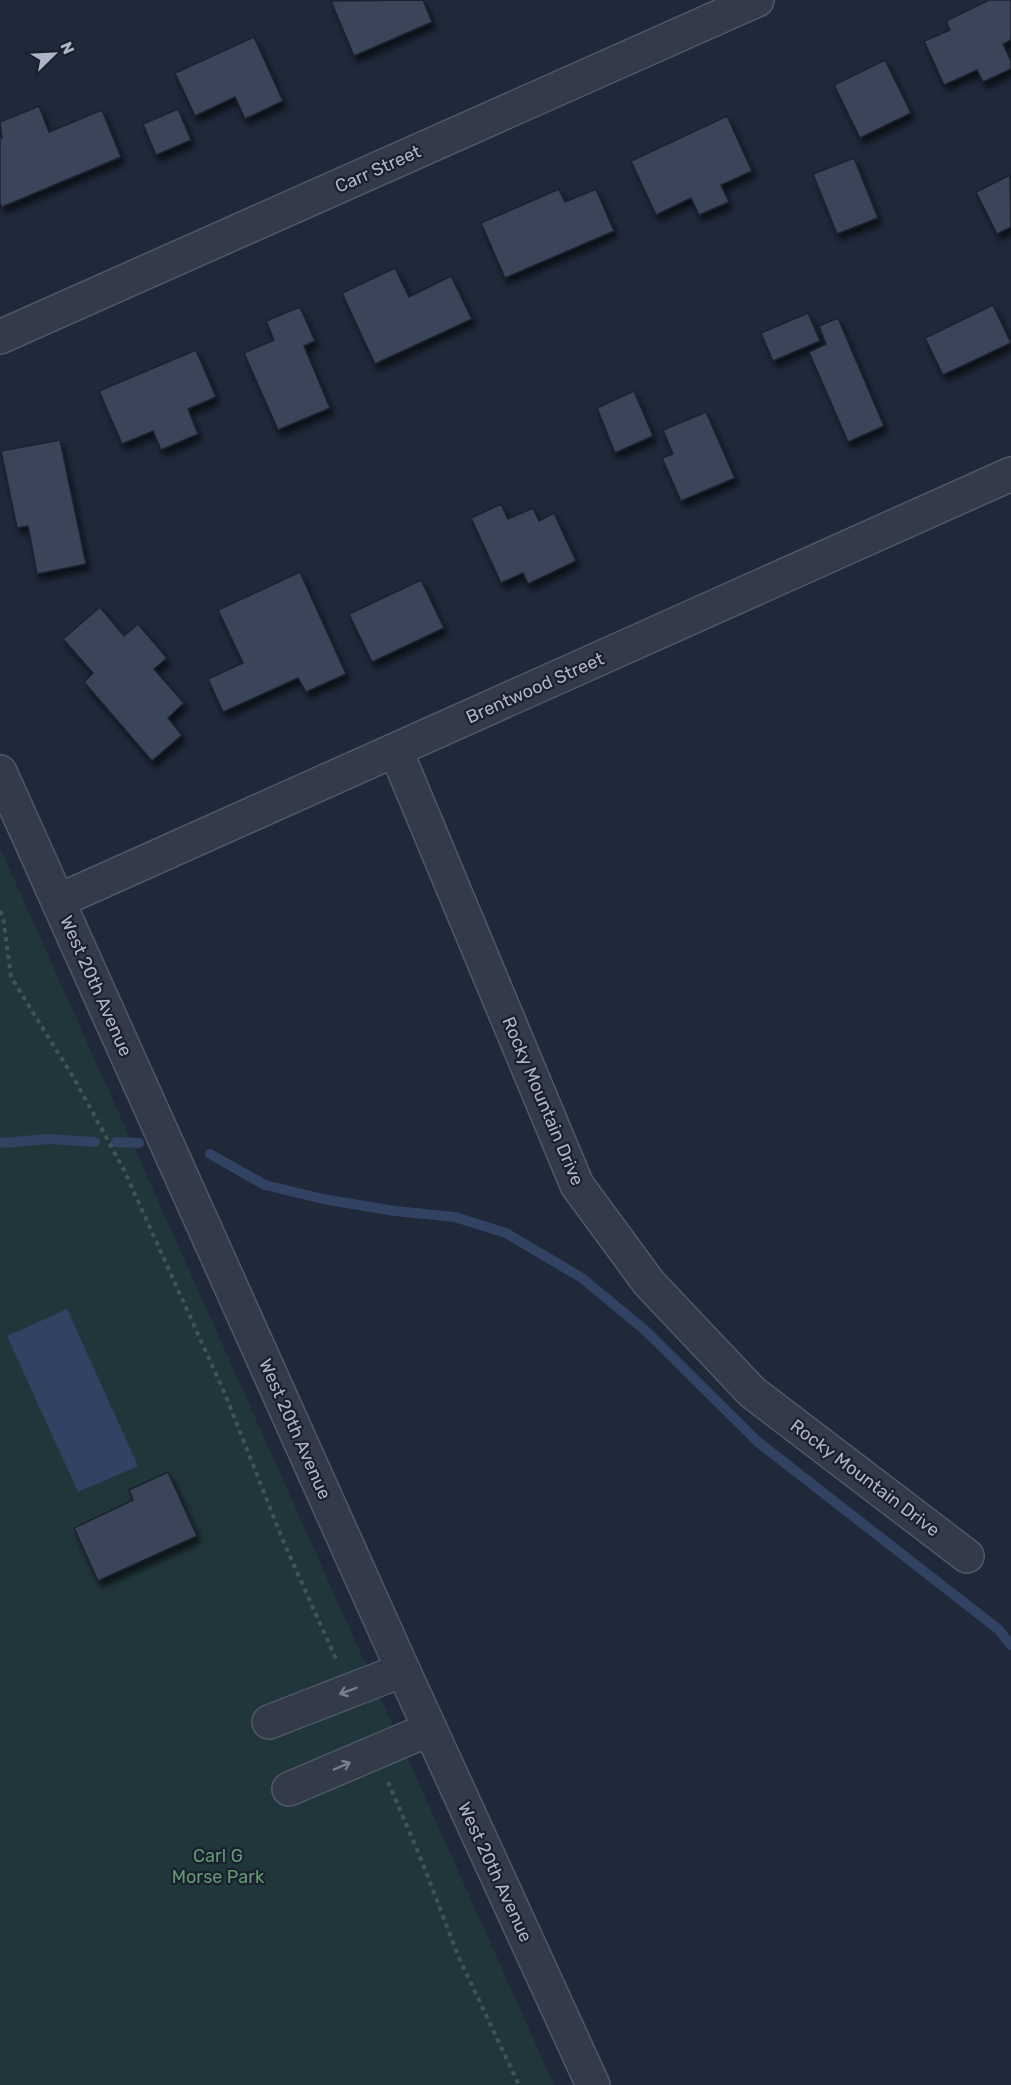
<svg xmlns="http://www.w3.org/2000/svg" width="1011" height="2085" viewBox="0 0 1011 2085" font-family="Rubik,sans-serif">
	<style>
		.green { fill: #21363b }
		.water { fill: #324262 }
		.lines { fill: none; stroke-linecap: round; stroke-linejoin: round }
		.stream { stroke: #324262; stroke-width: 10 }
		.building { fill: #3b455a; stroke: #1a2230; stroke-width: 1.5; filter: url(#shadow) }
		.minor-casing { stroke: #505868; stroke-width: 36 }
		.path { stroke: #3f5358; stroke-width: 4; stroke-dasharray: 4.5 4.5; stroke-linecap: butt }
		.minor { stroke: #333b4a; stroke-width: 33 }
		.oneway { stroke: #767e8f }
		.labels { text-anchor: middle; stroke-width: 4.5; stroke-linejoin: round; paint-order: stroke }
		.street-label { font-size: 18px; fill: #adb5c7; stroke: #19202e }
		.park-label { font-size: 18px; fill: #639973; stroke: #19202e }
	</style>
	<defs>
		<filter id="shadow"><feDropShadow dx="3.5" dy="6" stdDeviation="3" flood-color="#0009"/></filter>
	</defs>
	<rect width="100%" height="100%" fill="#1f293a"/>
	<!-- green -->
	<polygon class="green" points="0,848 554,2085 0,2085"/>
	<!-- water -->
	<polygon class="water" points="67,1309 138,1466 78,1492 7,1336"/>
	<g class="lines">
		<!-- stream -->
		<g class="stream">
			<polyline points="116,1142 139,1143"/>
			<polyline points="0,1143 49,1139 95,1142"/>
			<polyline points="210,1154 265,1185 323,1199 395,1211 455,1217 506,1233 582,1278 647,1332 758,1442 998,1629 1011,1645"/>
		</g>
	</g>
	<!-- building -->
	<g class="building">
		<polygon points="423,0 432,22 354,56 331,1"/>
		<polygon points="989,0 1011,0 1011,40 1003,44 1011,61 1011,69 983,82 977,70 944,85 924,41 950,30 946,21"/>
		<polygon points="254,37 283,101 245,119 235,97 195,116 175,73"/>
		<polygon points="885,60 911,113 860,138 834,85"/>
		<polygon points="39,106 49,132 102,110 121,157 2,207 0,203 0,139 2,138 0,122"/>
		<polygon points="178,109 191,140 156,155 143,124"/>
		<polygon points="727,116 752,171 721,185 729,202 699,215 691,198 656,215 631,161"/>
		<polygon points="854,158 878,218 837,234 813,174"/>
		<polygon points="1010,175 1011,227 997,234 976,192"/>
		<polygon points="559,189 565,202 596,189 614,231 505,278 481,223"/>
		<polygon points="395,268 409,297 451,276 472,319 375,364 342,293"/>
		<polygon points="993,305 1011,343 943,375 925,338"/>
		<polygon points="300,307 315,341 304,346 330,408 278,430 244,353 274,340 266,321"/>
		<polygon points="808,313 820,341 773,361 761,333"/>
		<polygon points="838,318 884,426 848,442 809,352 826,344 819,326"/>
		<polygon points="196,350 216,397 188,409 198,434 161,450 153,431 122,444 99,391"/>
		<polygon points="634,391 653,436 615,453 597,408"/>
		<polygon points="706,412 735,478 681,501 662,458 673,454 663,430"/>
		<polygon points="60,440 86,564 37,574 28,526 17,528 1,451"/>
		<polygon points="501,504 508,519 533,508 539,521 554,513 576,561 528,584 523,573 501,583 471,518"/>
		<polygon points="300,572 346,674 306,692 298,678 223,712 208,679 243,663 218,610"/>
		<polygon points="421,580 444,628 372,662 349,614"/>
		<polygon points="100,607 124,636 138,624 167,658 154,669 184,703 168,718 182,735 152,761 84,682 93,673 63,639"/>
		<polygon points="168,1472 197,1536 98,1581 74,1528 133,1500 129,1490"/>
	</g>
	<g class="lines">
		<!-- minor casing -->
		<g class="minor-casing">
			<g id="minor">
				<polyline points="0,337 757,0"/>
				<polyline points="396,751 577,1185 649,1283 752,1392 967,1556"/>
				<polyline points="0,772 403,1670 593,2085"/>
				<polyline points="58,901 1011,474"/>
				<polyline points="269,1722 403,1670"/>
				<polyline points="289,1789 430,1729"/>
			</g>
		</g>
		<!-- path -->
		<g class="path">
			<polyline points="0,911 3,916 11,977 75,1080 124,1170 225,1394 284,1543 336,1659"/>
			<polyline points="388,1782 419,1854 459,1958 519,2085"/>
		</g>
		<!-- minor -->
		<use href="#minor" class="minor"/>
	</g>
	<!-- one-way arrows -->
	<defs><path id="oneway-shaft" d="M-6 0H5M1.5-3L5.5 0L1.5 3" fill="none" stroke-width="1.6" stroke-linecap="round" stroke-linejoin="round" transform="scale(1.5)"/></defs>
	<g class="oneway">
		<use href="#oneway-shaft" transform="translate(348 1691) rotate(159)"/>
		<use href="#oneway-shaft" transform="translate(342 1766) rotate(-23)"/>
	</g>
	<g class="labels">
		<!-- street labels -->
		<g class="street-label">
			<text transform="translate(378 169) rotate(-24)" y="6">Carr Street</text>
			<text transform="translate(535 688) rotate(-24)" y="6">Brentwood Street</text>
			<text transform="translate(96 986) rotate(66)" y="6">West 20th Avenue</text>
			<text transform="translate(543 1101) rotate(67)" y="6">Rocky Mountain Drive</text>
			<text transform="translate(295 1429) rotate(66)" y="6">West 20th Avenue</text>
			<text transform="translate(865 1478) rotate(37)" y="6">Rocky Mountain Drive</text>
			<text transform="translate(495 1872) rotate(65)" y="6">West 20th Avenue</text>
		</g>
		<!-- park labels -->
		<g class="park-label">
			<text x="218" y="1862">Carl G<tspan x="218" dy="21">Morse Park</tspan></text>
		</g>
	</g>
	<!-- north arrow -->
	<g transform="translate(54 54) rotate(66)" stroke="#19202e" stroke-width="4.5" paint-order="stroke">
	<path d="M0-4.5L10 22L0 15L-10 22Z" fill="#adb5c7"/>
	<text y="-9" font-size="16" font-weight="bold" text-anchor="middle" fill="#adb5c7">N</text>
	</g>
</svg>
